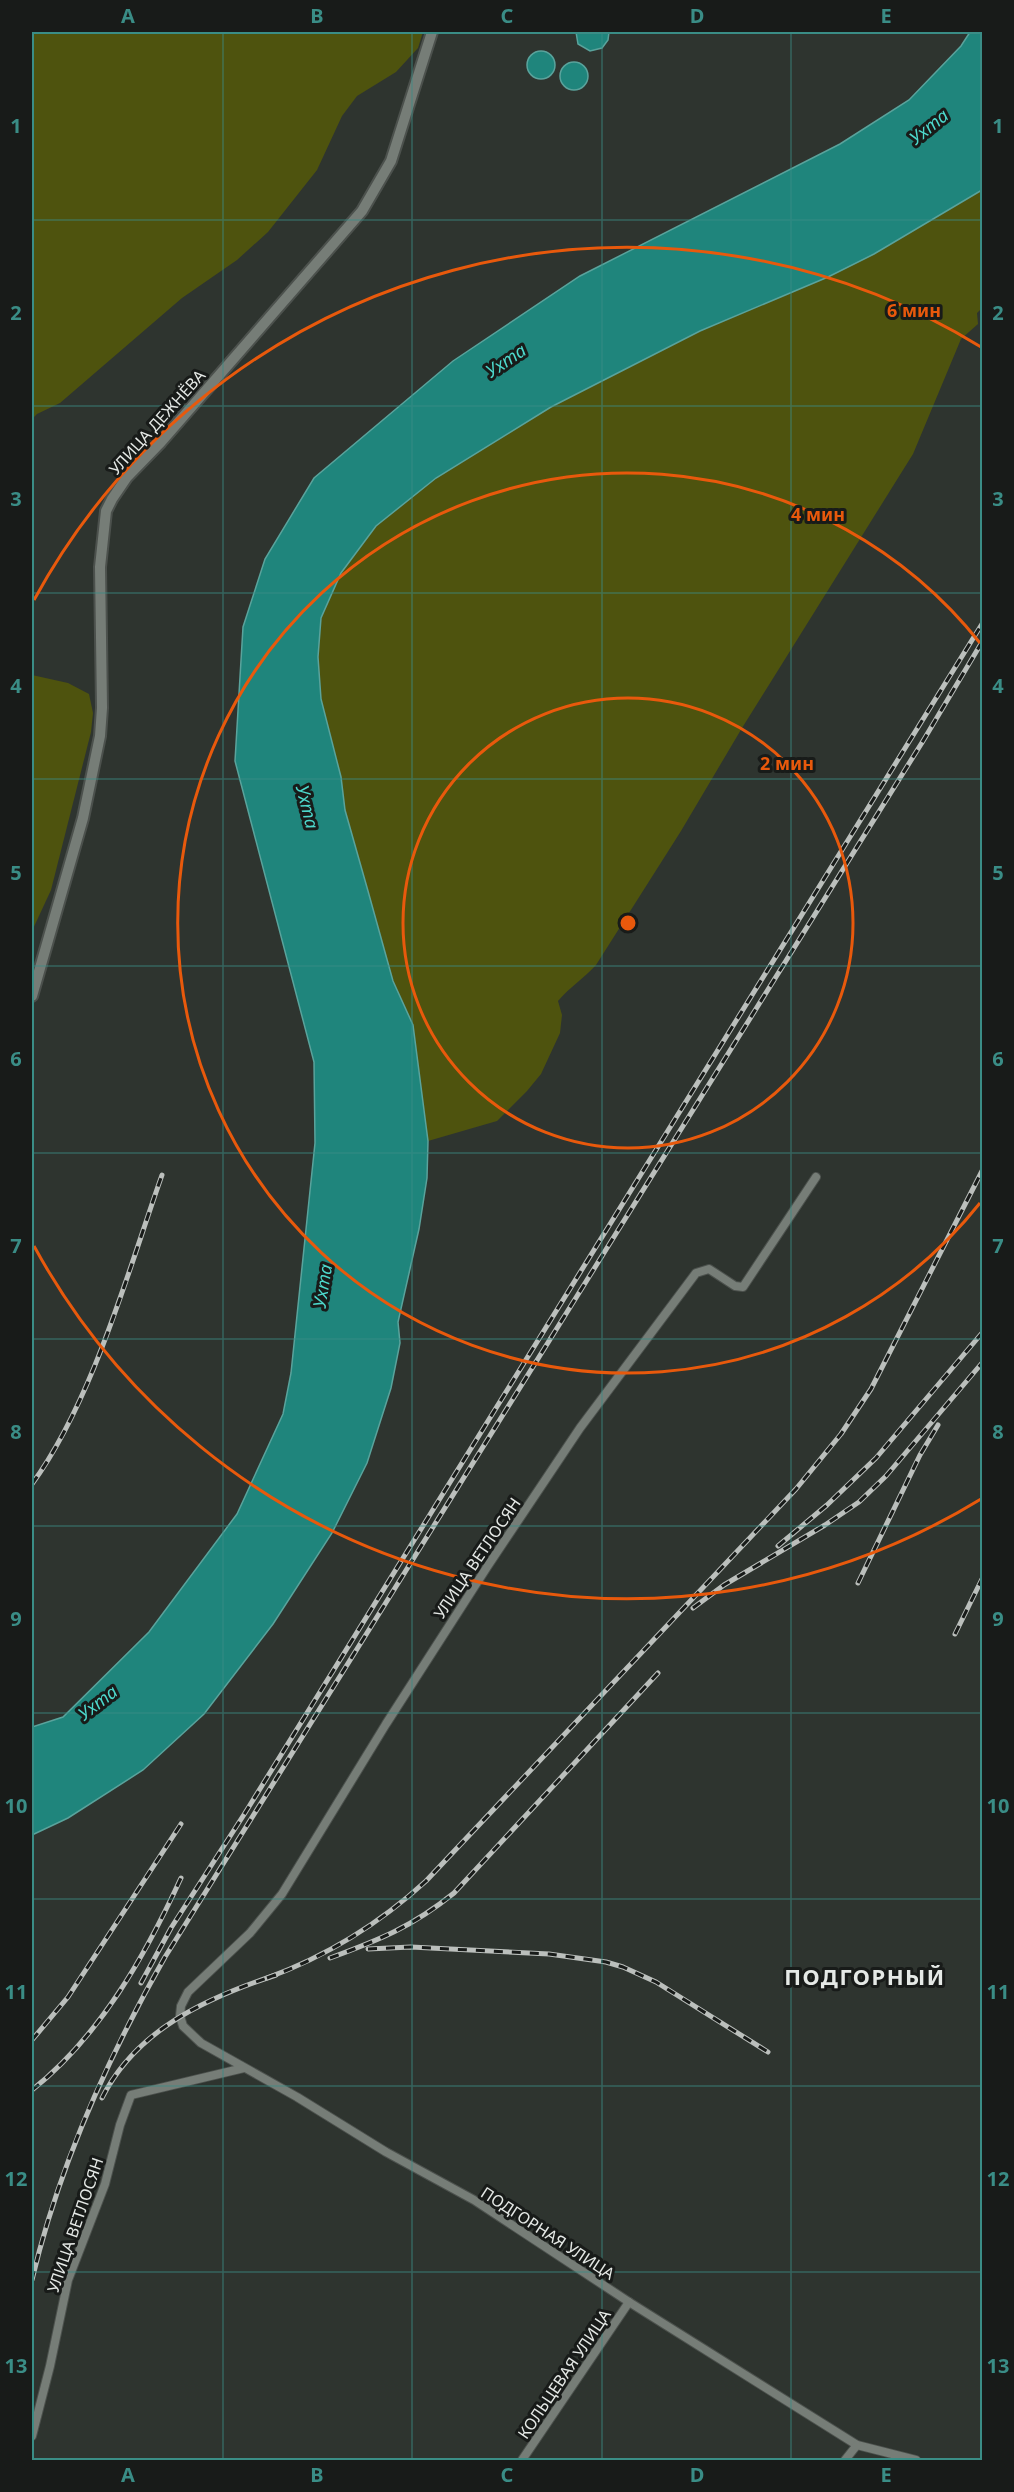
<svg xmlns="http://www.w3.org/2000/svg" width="1014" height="2492" viewBox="0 0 1014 2492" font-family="'Noto Sans',sans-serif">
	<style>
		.green { fill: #4e530e }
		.water { fill: #1f857c; stroke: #5aa39c; stroke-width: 1.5 }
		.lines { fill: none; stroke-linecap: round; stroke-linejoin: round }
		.street-casing { stroke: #4c514d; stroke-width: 10 }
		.secondary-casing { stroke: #4c514d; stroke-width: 14 }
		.street { stroke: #767d77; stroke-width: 8 }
		.secondary { stroke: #767d77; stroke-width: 10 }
		.rail-casing { stroke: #bbbfbc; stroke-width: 5 }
		.rail { stroke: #181b19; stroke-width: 3; stroke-dasharray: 9; stroke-linecap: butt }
		.grid { fill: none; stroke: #3a8d86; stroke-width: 1.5; stroke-opacity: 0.55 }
		.ring { fill: none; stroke: #e8590c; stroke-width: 3 }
		.labels { text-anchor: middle; stroke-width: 6; stroke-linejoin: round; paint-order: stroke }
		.street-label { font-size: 16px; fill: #e5e9e6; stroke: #181b19 }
		.water-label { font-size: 18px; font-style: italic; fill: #4dd8cc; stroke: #181b19 }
		.district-label { font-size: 22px; font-weight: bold; letter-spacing: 1.5px; fill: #e5e9e6; stroke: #181b19 }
		.centre { fill: #e8590c; stroke: #181b19; stroke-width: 3 }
		.ring-label { font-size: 18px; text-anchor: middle; font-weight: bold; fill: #e8590c; stroke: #181b19; stroke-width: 6; stroke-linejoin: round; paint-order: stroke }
		.neatline { fill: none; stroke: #3a8d86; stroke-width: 2 }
		.grid-label { font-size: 20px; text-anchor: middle; font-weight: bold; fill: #3a8d86 }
	</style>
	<rect width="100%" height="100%" fill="#2e342f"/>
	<!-- green -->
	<g class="green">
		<polygon points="32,32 423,32 418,48 396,72 357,96 342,116 317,170 268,232 237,260 182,298 60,403 37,414 32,419"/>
		<path d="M982 190V308L977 313 978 324 961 339 913 454 742 728 681 831 596 965C584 978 570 987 558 1001L562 1015 560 1033 541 1074 527 1091 497 1121 428 1141 413 1025 393 981 368 891 345 810 341 777 321 699 318 657 321 618 341 573 376 526 436 478 551 407 700 331 828 277 874 254Z"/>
		<polygon points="32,675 68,683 89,694 93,713 91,732 51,890 32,931"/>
	</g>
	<!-- water -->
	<g class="water">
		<polygon points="576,32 609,32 608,40 602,48 590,51 578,44"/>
		<polygon points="970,32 982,32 982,190 874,254 828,277 700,331 551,407 436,478 376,526 341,573 321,618 318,657 321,699 341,777 345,810 368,891 393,981 413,1025 428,1141 427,1178 419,1229 398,1322 400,1343 391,1388 367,1463 332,1533 273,1624 204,1714 143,1770 68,1818 32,1835 32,1727 63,1717 149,1632 237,1514 283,1414 291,1373 315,1143 314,1062 235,761 243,627 265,559 314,478 453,361 580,276 840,144 909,100 961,46"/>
		<circle cx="541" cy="65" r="14"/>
		<circle cx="574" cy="76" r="14"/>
	</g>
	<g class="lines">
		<!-- street casing -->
		<g class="street-casing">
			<g id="street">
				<polyline points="816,1177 743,1287 735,1286 709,1269 696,1273 580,1428 487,1567 386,1724 282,1894 250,1933 188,1992 181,2006 180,2016 183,2026 201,2043 297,2097 386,2152 474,2200 629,2302 857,2445 916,2460"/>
				<polyline points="32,2436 50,2366 68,2280 105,2184 120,2125 131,2095 244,2068"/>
				<polyline points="522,2460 629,2302"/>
				<polyline points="845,2460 857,2445"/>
			</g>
		</g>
		<!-- secondary casing -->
		<g class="secondary-casing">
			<polyline id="secondary" points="32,996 83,818 100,736 102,708 100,567 106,511 112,499 127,477 161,442 362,211 391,161 432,32"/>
		</g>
		<!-- street -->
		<use href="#street" class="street"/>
		<!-- secondary -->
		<use href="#secondary" class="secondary"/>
		<!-- rail casing -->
		<g class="rail-casing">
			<g id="rail">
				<path d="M32 1484C93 1400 127 1274 162 1175"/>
				<polyline points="778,1546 827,1505 876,1458 982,1333"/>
				<polyline points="858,1583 920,1455 938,1425"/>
				<polyline points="693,1608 724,1585 825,1525 859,1502 886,1476 982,1363"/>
				<polyline points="955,1634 982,1579"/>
				<polyline points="368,1949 411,1947 549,1954 606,1962 623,1967 656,1982 768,2052"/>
				<path d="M330 1958C379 1940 412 1927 454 1893L658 1673"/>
				<path d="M267 1978C327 1956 379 1924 426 1881L796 1489 841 1434 871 1389 982 1171"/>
				<polyline points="141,1983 171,1928 245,1813 982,624"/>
				<polyline points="32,2040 68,1997 181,1824"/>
				<path d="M32 2090C100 2036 145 1956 181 1878"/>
				<path d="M102 2098C136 2030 206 1998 276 1975"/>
				<path d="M32 2280C59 2165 107 2059 165 1957L923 741 982 642"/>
			</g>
		</g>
		<!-- rail -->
		<use href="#rail" class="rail"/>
	</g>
	<!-- grid -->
	<path class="grid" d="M223 32V2460M412 32V2460M602 32V2460M791 32V2460M32 220H982M32 406H982M32 593H982M32 779H982M32 966H982M32 1153H982M32 1339H982M32 1526H982M32 1713H982M32 1899H982M32 2086H982M32 2272H982"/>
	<!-- distance rings -->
	<g class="ring">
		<circle cx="628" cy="923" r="225"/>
		<path d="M980 1203A450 450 0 1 1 980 643"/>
		<path d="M981 1499A676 676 0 0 1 34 1246M34 600A676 676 0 0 1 981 347"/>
	</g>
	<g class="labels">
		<!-- street labels -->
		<g class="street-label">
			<text transform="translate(157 422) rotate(-48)" y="6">УЛИЦА ДЕЖНЁВА</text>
			<text transform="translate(477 1558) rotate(-56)" y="6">УЛИЦА ВЕТЛОСЯН</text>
			<text transform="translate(75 2225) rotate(-71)" y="6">УЛИЦА ВЕТЛОСЯН</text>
			<text transform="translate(548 2233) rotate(33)" y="6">ПОДГОРНАЯ УЛИЦА</text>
			<text transform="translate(564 2374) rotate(-56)" y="6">КОЛЬЦЕВАЯ УЛИЦА</text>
		</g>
		<!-- water labels -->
		<g class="water-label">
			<text transform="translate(929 127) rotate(-39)" y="6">Ухта</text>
			<text transform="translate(506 361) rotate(-34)" y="6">Ухта</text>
			<text transform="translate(307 807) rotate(76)" y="6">Ухта</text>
			<text transform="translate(323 1286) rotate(-81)" y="6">Ухта</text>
			<text transform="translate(98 1703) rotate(-38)" y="6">Ухта</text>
		</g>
		<!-- district labels -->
		<g class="district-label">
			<text x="865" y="1985">ПОДГОРНЫЙ</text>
		</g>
	</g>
	<circle cx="628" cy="923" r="9" class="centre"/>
	<g class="ring-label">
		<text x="914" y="317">6 мин</text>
		<text x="818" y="521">4 мин</text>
		<text x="787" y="770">2 мин</text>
	</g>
	<!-- border -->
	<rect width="1014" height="2492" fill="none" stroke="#181b19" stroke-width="66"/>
	<rect x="33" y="33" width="948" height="2426" class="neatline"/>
	<g class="grid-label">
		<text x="128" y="23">A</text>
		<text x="317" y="23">B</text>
		<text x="507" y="23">C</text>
		<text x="697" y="23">D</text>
		<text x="886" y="23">E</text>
		<text x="16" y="133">1</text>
		<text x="998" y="133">1</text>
		<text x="16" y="320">2</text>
		<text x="998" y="320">2</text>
		<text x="16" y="506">3</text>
		<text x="998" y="506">3</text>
		<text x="16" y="693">4</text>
		<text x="998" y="693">4</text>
		<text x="16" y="880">5</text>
		<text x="998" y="880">5</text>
		<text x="16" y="1066">6</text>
		<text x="998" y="1066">6</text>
		<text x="16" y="1253">7</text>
		<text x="998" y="1253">7</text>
		<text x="16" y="1439">8</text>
		<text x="998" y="1439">8</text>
		<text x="16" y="1626">9</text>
		<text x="998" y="1626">9</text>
		<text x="16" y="1813">10</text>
		<text x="998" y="1813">10</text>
		<text x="16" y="1999">11</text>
		<text x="998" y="1999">11</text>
		<text x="16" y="2186">12</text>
		<text x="998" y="2186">12</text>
		<text x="16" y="2373">13</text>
		<text x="998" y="2373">13</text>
		<text x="128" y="2482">A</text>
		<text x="317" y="2482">B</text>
		<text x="507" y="2482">C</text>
		<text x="697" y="2482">D</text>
		<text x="886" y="2482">E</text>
	</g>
</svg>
